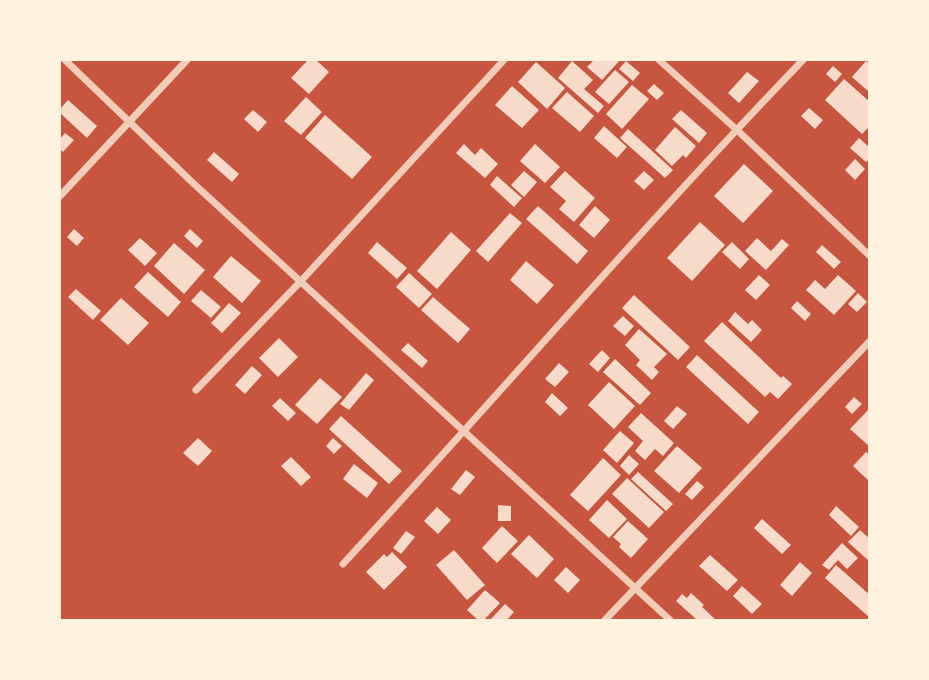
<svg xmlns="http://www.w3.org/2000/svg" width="929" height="680" viewBox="0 0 929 680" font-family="Arial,sans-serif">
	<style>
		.building { fill: #f7dbc8 }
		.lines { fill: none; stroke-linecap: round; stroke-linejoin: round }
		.minor { stroke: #f1ccb7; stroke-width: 7 }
	</style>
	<rect width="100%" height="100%" fill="#c8553d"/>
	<!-- building -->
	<g class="building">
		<polygon points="308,60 316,60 329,72 309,94 291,78"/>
		<polygon points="594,60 620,60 602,80 587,67"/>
		<polygon points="572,61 593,80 584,89 604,106 598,113 558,78"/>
		<polygon points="626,61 640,73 633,81 619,69"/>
		<polygon points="866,61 870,64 868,91 852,77"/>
		<polygon points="536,62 565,88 547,109 518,82"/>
		<polygon points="833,66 842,74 835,82 826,74"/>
		<polygon points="615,70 629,82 609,104 595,92"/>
		<polygon points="747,72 759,81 739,103 728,93"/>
		<polygon points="844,79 870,102 870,126 862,134 825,100"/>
		<polygon points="654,84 664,93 657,100 647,91"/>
		<polygon points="632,85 649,99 622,129 606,114"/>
		<polygon points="512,86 539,110 522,128 495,105"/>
		<polygon points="567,92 594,116 580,132 552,108"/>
		<polygon points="306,97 322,112 301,135 284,121"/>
		<polygon points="68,100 97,126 87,138 60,113 60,109"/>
		<polygon points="809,108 823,120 815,129 801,116"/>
		<polygon points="253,110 267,122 258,132 244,119"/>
		<polygon points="681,110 707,133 699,143 672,119"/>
		<polygon points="325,115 372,157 352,179 305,138"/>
		<polygon points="604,126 627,147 617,158 594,138"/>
		<polygon points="675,127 696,146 686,158 683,155 672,166 655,150"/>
		<polygon points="628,129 673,170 665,178 620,138"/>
		<polygon points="65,133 74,140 63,152 60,149 60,139"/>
		<polygon points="859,138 870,148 870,158 866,162 850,148"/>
		<polygon points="464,144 475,155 481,148 498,164 485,178 456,153"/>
		<polygon points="535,144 560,167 545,183 520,161"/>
		<polygon points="214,152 239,174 232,182 207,160"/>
		<polygon points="855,159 865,169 855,180 845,170"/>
		<polygon points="744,164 773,191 743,223 714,196"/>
		<polygon points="524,171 537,182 524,197 511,185"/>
		<polygon points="565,171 595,198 574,222 559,209 566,201 550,187"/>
		<polygon points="644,171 654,180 644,190 634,181"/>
		<polygon points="497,176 522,198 514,207 490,185"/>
		<polygon points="538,206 588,251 577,264 526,219"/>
		<polygon points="595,206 610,220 594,238 579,225"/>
		<polygon points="510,213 522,223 488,262 476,251"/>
		<polygon points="700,222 725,245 692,281 667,258"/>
		<polygon points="74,229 84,238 77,246 67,237"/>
		<polygon points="190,229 203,241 197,248 184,236"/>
		<polygon points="451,232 471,250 437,289 417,271"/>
		<polygon points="140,238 157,253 145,266 128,250"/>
		<polygon points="757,238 771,251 782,239 789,245 766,270 745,251"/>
		<polygon points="377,242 407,268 397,279 368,253"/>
		<polygon points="732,242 749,259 740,269 722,252"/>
		<polygon points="174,243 205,270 184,294 154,266"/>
		<polygon points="822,245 841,262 834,269 816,252"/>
		<polygon points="231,256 261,281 242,303 213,277"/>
		<polygon points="526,261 554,285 537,304 510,280"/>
		<polygon points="148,272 181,302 168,317 134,287"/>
		<polygon points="409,273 432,294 419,308 396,287"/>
		<polygon points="759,275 770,285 756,300 745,290"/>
		<polygon points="838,275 856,291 834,315 806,290 815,280 825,289"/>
		<polygon points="76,289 101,311 93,320 68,297"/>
		<polygon points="201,290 221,307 211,318 191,301"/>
		<polygon points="858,293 867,302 857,312 848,304"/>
		<polygon points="634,295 690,347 678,360 622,308"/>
		<polygon points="433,297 470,329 458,343 421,310"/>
		<polygon points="121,298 149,323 128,345 100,320"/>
		<polygon points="797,301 811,314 805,321 791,308"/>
		<polygon points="229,303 241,313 222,333 211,323"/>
		<polygon points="735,312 748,324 752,320 762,330 751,342 728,321"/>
		<polygon points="623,316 634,326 625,336 613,326"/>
		<polygon points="722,322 781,378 783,376 792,384 778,399 770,392 765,397 704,341"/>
		<polygon points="639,329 667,354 654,367 659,372 652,380 636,365 640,360 625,345"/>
		<polygon points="279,338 298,357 278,377 259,358"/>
		<polygon points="408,343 428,361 422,368 401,350"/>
		<polygon points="602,350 610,358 598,372 589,364"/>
		<polygon points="697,355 759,412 748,424 686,367"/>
		<polygon points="615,359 651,393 640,405 603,372"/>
		<polygon points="559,363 569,372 555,387 545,379"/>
		<polygon points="252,366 262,375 245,394 235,385"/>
		<polygon points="366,373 374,380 349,410 340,404"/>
		<polygon points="320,378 342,397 317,424 295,405"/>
		<polygon points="609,382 635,406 614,429 588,405"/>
		<polygon points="552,393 568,408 560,416 545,402"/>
		<polygon points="854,397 862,404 852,414 845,407"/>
		<polygon points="280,398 296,413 288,421 272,406"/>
		<polygon points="677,406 687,414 673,429 664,421"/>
		<polygon points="870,408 870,447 850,429"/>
		<polygon points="641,413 674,443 663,456 655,449 645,460 635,451 643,441 628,427"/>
		<polygon points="341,416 402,471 389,484 329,429"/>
		<polygon points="620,431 634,443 617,463 603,450"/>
		<polygon points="198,438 212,451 198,466 183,453"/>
		<polygon points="333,438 342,446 334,454 326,446"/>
		<polygon points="677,446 702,468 679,493 654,471"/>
		<polygon points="866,452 870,455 870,482 853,466"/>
		<polygon points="629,455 639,464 629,475 620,466"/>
		<polygon points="291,457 311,477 301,486 281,466"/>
		<polygon points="603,458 621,475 588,511 570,495"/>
		<polygon points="354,464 378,483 367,498 343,479"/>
		<polygon points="466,470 475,477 460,495 451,489"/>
		<polygon points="638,472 673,504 666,511 631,479"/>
		<polygon points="627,478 664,512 649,528 612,494"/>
		<polygon points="697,481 704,487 692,500 685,494"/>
		<polygon points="607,500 627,519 609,538 589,520"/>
		<polygon points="498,505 511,506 511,521 498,521"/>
		<polygon points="836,506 859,527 851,536 829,515"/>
		<polygon points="437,507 451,520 438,534 424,521"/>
		<polygon points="762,519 791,545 782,554 754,528"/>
		<polygon points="628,521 648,539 631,558 619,547 621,544 613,537"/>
		<polygon points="502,526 518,541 497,563 482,548"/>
		<polygon points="860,530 870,539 870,562 848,542"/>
		<polygon points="406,531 415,537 401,554 393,548"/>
		<polygon points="529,535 554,559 537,578 511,554"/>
		<polygon points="842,543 858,558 847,569 838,560 829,570 822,565"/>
		<polygon points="454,550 485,585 467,600 436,565"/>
		<polygon points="392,552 407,567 384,590 366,572 384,554 387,557"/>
		<polygon points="710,555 738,580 727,591 699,566"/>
		<polygon points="800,562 812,573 792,596 780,585"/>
		<polygon points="836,565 870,595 870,618 825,578"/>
		<polygon points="566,567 580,580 568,593 554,580"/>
		<polygon points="742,586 762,604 752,614 733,596"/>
		<polygon points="485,590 500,603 484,620 478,620 467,610"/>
		<polygon points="691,593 704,605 702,607 716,620 697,620 676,601 682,594 687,598"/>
		<polygon points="505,604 514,612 507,620 490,620"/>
	</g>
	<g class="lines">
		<!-- minor -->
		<g class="minor">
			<polyline points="65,60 193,183 670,620"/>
			<polyline points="659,60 736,129 870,256"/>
			<polyline points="60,196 187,60"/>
			<polyline points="196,390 301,281 504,60"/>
			<path d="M343 564C497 397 645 224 803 60"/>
			<polyline points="605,620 870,341"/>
		</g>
	</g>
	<!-- border -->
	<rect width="929" height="680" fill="none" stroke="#fff3e0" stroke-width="122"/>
</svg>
